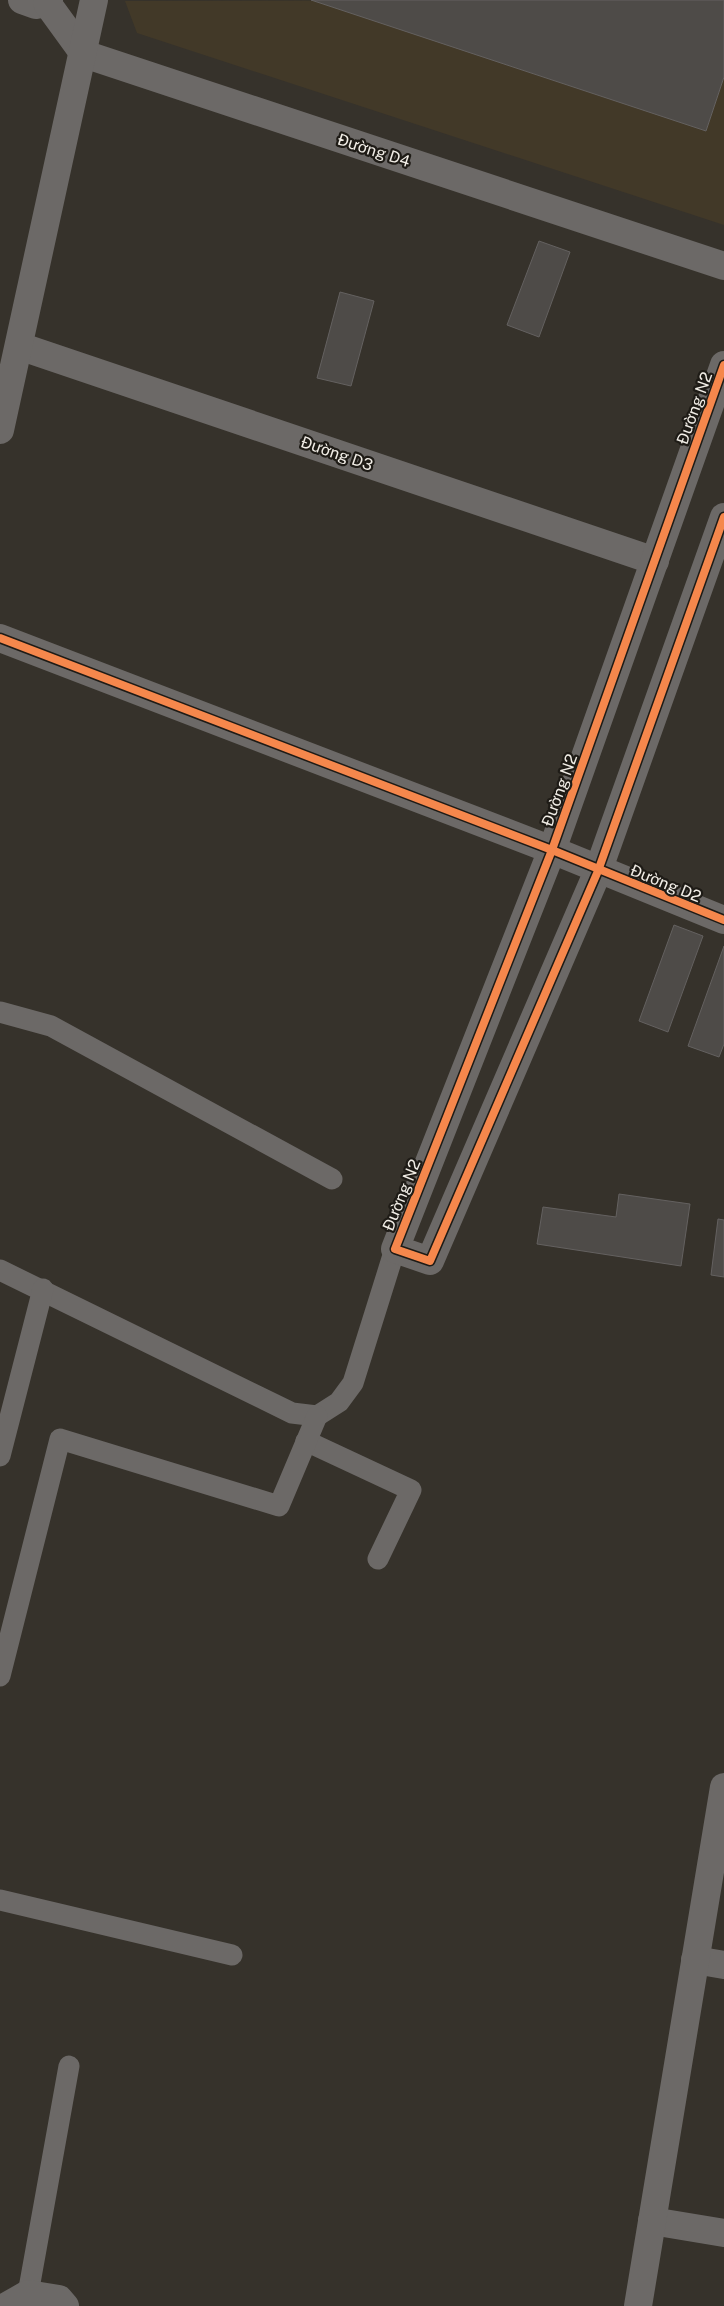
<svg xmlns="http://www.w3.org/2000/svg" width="724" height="2306" viewBox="0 0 724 2306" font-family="'Public Sans',sans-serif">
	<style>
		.built { fill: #423928 }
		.building { fill: #4e4b48; stroke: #646160 }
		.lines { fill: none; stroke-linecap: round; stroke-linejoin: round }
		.lane { stroke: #6c6967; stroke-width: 21 }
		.street { stroke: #6c6967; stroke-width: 28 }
		.cycleway-casing { stroke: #1e1b16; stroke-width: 11 }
		.cycleway { stroke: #f5874c; stroke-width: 8 }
		.labels { text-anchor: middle; stroke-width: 4.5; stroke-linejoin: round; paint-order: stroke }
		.street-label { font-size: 16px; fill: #f1ede6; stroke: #1e1b16 }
	</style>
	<rect width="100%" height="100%" fill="#36322b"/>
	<!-- built -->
	<polygon class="built" points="724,0 724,225 137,33 125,1"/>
	<!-- building -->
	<g class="building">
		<polygon points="311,0 724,0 724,77 706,131"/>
		<polygon points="539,241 570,252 539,337 507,325"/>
		<polygon points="340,292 374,301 351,386 317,378"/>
		<polygon points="674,925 703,936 668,1032 639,1021"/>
		<polygon points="724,946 724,1044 719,1057 688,1046"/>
		<polygon points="619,1194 690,1204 681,1266 537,1244 543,1207 616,1217"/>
		<polygon points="718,1219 724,1220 724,1277 711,1275"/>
	</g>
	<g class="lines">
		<!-- lane -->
		<g class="lane">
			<polyline points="0,1012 51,1026 332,1179"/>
			<polyline points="0,1270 292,1413 317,1416 339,1402 353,1383 395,1249"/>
			<polyline points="306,1441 411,1490 378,1559"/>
			<polyline points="0,1456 43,1289"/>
			<polyline points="0,1676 60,1439 279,1506 317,1416"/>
			<polyline points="0,1900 232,1955"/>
			<polyline points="28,2294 69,2066"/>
		</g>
		<!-- street -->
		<g class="street">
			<polyline points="22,0 36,5 47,3 49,0"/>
			<polyline points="47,3 84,54 724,266"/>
			<polyline points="19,346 655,561"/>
			<polyline points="724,365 552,850 395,1249 430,1261 598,871 724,517"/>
			<polyline points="0,430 94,0"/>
			<polyline points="0,638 552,850 724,920"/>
			<polyline points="695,1960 724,1965"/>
			<polyline points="652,2221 724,2233"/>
			<polyline points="7,2306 28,2294 59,2299 65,2306"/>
			<polyline points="638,2306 724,1787"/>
		</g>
		<!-- cycleway casing -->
		<g class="cycleway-casing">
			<g id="cycleway">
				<polyline points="724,365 552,850 395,1249 430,1261 598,871 724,517"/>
				<polyline points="0,638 552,850 724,920"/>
			</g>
		</g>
		<!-- cycleway -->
		<use href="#cycleway" class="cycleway"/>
	</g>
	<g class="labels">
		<!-- street labels -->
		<g class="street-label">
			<text transform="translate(374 150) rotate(18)" y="6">Đường D4</text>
			<text transform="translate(694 408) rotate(-70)" y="6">Đường N2</text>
			<text transform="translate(337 453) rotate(19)" y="6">Đường D3</text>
			<text transform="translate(559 790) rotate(-70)" y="6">Đường N2</text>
			<text transform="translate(666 883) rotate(22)" y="6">Đường D2</text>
			<text transform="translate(401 1195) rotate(-68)" y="6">Đường N2</text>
		</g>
	</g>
</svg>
